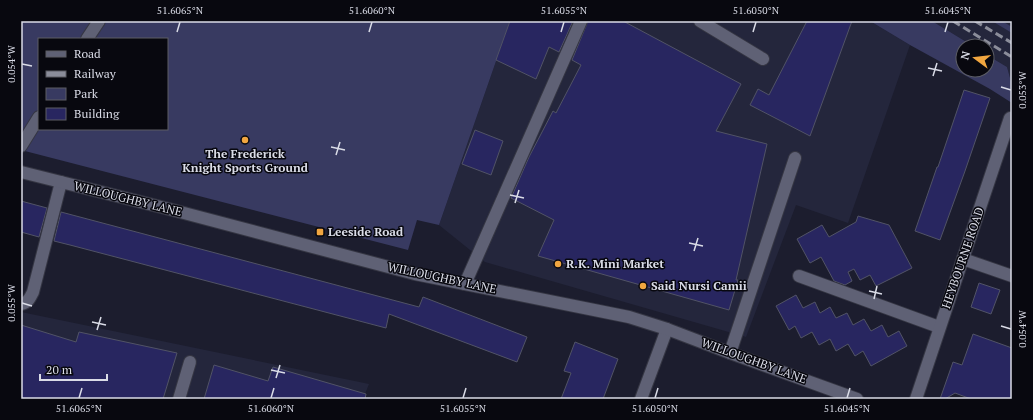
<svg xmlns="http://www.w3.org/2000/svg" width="1033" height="420" viewBox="0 0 1033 420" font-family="'PT Serif',serif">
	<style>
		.built { fill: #24263c }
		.green { fill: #383a61; fill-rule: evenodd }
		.building { fill: #282660; stroke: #515366 }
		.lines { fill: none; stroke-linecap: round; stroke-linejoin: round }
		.service-casing { stroke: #353643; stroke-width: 14 }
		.minor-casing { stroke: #353643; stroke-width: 14 }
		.tertiary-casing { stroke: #353643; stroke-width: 14 }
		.service { stroke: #5f6175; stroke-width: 12 }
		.minor { stroke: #5f6175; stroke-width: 12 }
		.tertiary { stroke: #5f6175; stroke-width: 12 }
		.rail { stroke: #8b8d9a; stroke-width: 3; stroke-dasharray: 8 4; stroke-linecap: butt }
		.ticks { fill: none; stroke: #dadce7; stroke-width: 1.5 }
		.poi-dot { fill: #f1a640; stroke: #08080f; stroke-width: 1.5 }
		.labels { text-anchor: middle; stroke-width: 3; stroke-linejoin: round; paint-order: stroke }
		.poi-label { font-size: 12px; font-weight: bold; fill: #dadce7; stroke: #08080f; text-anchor: start }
		.street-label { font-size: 12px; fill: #dadce7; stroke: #08080f }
		.neatline { fill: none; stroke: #dadce7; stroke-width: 1.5 }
		.ticks-label { font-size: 10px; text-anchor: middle; fill: #dadce7 }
	</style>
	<rect width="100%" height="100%" fill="#1c1d2e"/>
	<!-- built -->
	<g class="built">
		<polygon points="510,21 870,21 910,45 848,223 796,205 746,337 485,262 439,225"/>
		<polygon points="932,21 1012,21 1012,85 1007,67 987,55 987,46 973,46"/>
		<polygon points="21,312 369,384 363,399 21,399"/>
	</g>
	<!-- green -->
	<g class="green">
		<path d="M21 21H510L439 225 417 220 408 250 21 150ZM39 39H167V129H39Z"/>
		<polygon points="870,21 932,21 973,46 963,46 963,70 987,70 987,55 1007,67 1012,85 1012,103 990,89 910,45"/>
		<polygon points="992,21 1002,21 1012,27 1012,33"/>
	</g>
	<!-- building -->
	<g class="building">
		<polygon points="510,21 573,21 559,52 549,47 536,79 496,60"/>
		<polygon points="588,21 623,21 741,84 716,131 767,144 736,280 738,280 729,310 538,256 554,220 511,198 529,157 553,111 556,113 581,65 572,60"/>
		<polygon points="807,21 852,21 810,136 750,105 758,89 769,95"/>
		<polygon points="964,90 990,98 965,171 940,240 915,231 937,167 938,167"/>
		<polygon points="475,130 503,141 491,175 462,164"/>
		<polygon points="21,201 47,208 39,237 21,232"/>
		<polygon points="61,212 419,307 423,297 527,337 517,362 389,314 386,328 70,245 54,241"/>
		<polygon points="858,216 889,225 912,268 876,286 870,275 860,280 854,269 848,272 852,281 845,285 834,281 821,257 810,263 797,239 822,225 829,237 856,222"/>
		<polygon points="979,283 1000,290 991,314 971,307"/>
		<polygon points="796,295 803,308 815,302 820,313 830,307 836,318 847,313 853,325 864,319 871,331 882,325 888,337 899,331 907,346 871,366 863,351 855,356 848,344 836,351 830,339 819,345 812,332 801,338 795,326 789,330 776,306"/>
		<polygon points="21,325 76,342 79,332 177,353 163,399 21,399"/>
		<polygon points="973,334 1012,348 1012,399 971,399 955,393 945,399 940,399 953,362 962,365"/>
		<polygon points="575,342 618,359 603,399 561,399 571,373 564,371"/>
		<polygon points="214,365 268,381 273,367 366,394 365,399 204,399"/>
	</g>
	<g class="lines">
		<!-- service casing -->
		<g class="service-casing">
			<g id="service">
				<polyline points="700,21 763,59"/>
				<polyline points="87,39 99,21"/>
				<polyline points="21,146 39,117"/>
				<polyline points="465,284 581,21"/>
				<path d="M21 304C28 303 30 298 33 292L61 182"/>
				<polyline points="730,353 795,158"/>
				<polyline points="179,399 190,362"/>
			</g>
		</g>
		<!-- minor casing -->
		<g class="minor-casing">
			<g id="minor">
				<polyline points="963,259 1012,276"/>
				<polyline points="799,276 939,327"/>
				<polyline points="641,399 667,329"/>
				<polyline points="916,399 1010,118"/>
			</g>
		</g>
		<!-- tertiary casing -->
		<g class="tertiary-casing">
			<polyline id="tertiary" points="21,172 165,208 415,274 629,317 667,329 730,353 857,399"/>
		</g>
		<!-- service -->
		<use href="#service" class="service"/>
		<!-- minor -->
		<use href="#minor" class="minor"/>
		<!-- tertiary -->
		<use href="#tertiary" class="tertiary"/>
		<!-- rail -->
		<g class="rail">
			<polyline points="953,21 1012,57"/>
			<polyline points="975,21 1012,43"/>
		</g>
	</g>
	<!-- ticks -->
	<path class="ticks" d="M177 32 180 22M369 32 372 22M561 32 564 22M753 32 756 22M945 32 948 22M22 64 32 66M928 68 942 71M933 76 937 63M1001 87 1011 90M331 147 345 150M336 155 340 142M510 195 524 198M515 203 519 190M689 243 703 246M694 251 698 238M869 291 882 294M874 299 877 286M22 303 32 306M92 322 106 325M1001 326 1011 329M97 330 101 317M271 370 285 373M276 378 280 365M79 398 82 388M271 398 274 388M463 398 466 388M655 398 658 388M847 398 850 388"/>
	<!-- markers -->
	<g class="poi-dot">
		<circle cx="245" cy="140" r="4"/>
		<rect x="316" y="228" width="8" height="8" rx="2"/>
		<circle cx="558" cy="264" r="4"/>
		<circle cx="643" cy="286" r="4"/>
	</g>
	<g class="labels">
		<!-- poi labels -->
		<g class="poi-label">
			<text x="245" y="158" text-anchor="middle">The Frederick<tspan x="245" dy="14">Knight Sports Ground</tspan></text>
			<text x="328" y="236">Leeside Road</text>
			<text x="566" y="268">R.K. Mini Market</text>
			<text x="651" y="290">Said Nursi Camii</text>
		</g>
		<!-- street labels -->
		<g class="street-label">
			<text transform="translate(128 199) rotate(14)" y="4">WILLOUGHBY LANE</text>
			<text transform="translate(963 258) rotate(-71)" y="4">HEYBOURNE ROAD</text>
			<text transform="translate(442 278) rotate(12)" y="4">WILLOUGHBY LANE</text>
			<text transform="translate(754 361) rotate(20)" y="4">WILLOUGHBY LANE</text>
		</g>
	</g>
	<!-- border -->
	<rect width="1033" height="420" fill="none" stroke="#08080f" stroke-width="44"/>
	<!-- legend -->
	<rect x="38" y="38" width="130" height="92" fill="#08080f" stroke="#5c5d65"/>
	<rect x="46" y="51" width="20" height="6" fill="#5f6175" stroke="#5c5d65"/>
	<text x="74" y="58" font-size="12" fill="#dadce7">Road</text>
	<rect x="46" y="71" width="20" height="6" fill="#8b8d9a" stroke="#5c5d65"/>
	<text x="74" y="78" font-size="12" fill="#dadce7">Railway</text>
	<rect x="46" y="88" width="20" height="12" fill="#383a61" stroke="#5c5d65"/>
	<text x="74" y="98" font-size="12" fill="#dadce7">Park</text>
	<rect x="46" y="108" width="20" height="12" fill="#282660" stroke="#5c5d65"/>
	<text x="74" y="118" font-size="12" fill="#dadce7">Building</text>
	<!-- north arrow -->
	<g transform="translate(975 58) rotate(285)"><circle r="19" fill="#08080f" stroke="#5c5d65"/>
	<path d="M0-3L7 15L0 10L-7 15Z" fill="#f1a640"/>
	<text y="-6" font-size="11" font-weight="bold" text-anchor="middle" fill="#dadce7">N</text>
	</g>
	<!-- scale -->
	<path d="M40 374v6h67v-6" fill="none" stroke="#dadce7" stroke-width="2"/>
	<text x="46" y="374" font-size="12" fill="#dadce7" stroke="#08080f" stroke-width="3" paint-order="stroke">20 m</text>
	<rect x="22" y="22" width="989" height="376" class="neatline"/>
	<g class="ticks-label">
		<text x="180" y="14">51.6065°N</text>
		<text x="372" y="14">51.6060°N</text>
		<text x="564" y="14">51.6055°N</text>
		<text x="756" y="14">51.6050°N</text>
		<text x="948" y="14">51.6045°N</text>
		<text transform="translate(11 64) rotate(-90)" y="4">0.054°W</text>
		<text transform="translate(1022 90) rotate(-90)" y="4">0.053°W</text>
		<text transform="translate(11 303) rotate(-90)" y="4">0.055°W</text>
		<text transform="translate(1022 329) rotate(-90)" y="4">0.054°W</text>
		<text x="79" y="412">51.6065°N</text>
		<text x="271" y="412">51.6060°N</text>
		<text x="463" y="412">51.6055°N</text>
		<text x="655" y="412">51.6050°N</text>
		<text x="847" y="412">51.6045°N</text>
	</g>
</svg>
